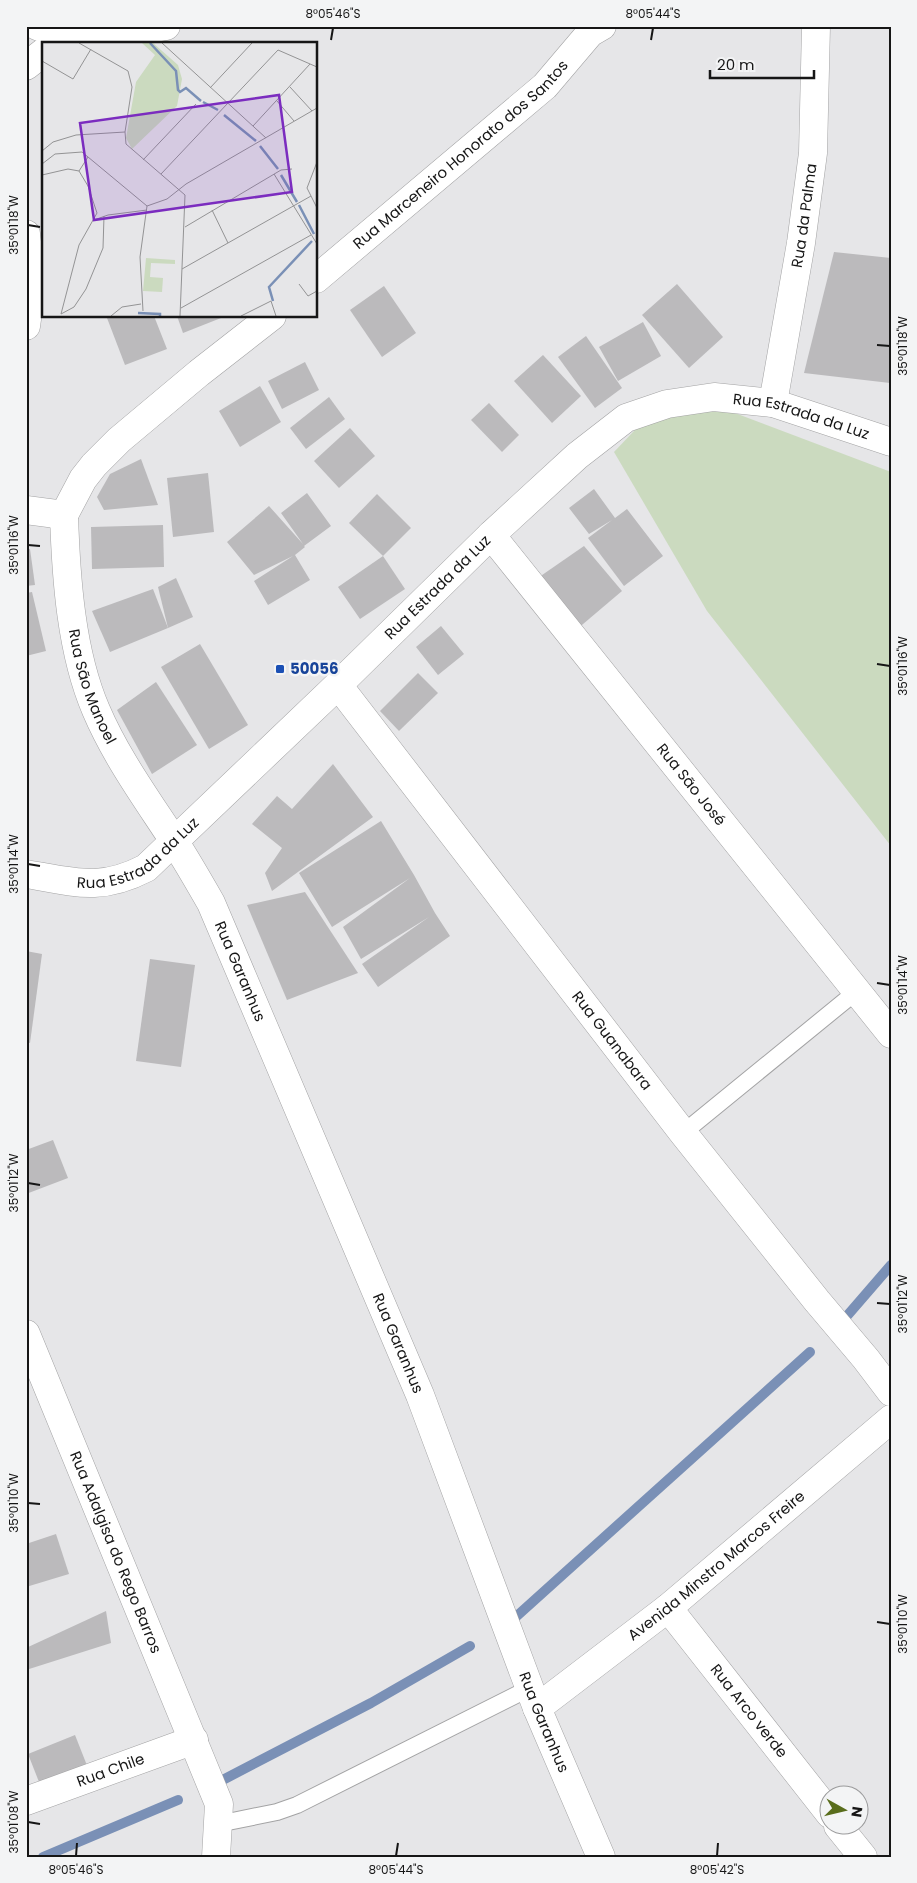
<svg xmlns="http://www.w3.org/2000/svg" width="917" height="1883" viewBox="0 0 917 1883" font-family="Poppins,sans-serif">
	<style>
		.green { fill: #cbdabf }
		.lines { fill: none; stroke-linecap: round; stroke-linejoin: round }
		.stream { stroke: #7a90b6; stroke-width: 10 }
		.building { fill: #bbbabc }
		.service-casing { stroke: #a3a3a4; stroke-width: 18 }
		.minor-casing { stroke: #a3a3a4; stroke-width: 29 }
		.secondary-casing { stroke: #a3a3a4; stroke-width: 29 }
		.service { stroke: #fff; stroke-width: 16 }
		.minor { stroke: #fff; stroke-width: 28 }
		.secondary { stroke: #fff; stroke-width: 28 }
		.ticks { fill: none; stroke: #161616; stroke-width: 2 }
		.transit-dot { fill: #1a4fb4; stroke: #f3f4f5; stroke-width: 2 }
		.labels { text-anchor: middle; stroke-width: 5; stroke-linejoin: round; paint-order: stroke }
		.street-label { font-size: 15px; fill: #161616; stroke: #f3f4f5 }
		.transit-label { font-size: 15px; font-weight: bold; fill: #164399; stroke: #f3f4f5; text-anchor: start }
		.inset-river { fill: none; stroke: #7a90b6; stroke-width: 2.5 }
		.inset-road { fill: none; stroke: #939394; stroke-width: 1 }
		.view { fill: #7b2cbf; fill-opacity: 0.15; stroke: #7b2cbf; stroke-width: 2.5 }
		.inset-edge { fill: none; stroke: #161616; stroke-width: 2.5 }
		.neatline { fill: none; stroke: #161616; stroke-width: 2 }
		.ticks-label { font-size: 12px; text-anchor: middle; fill: #161616 }
	</style>
	<rect width="100%" height="100%" fill="#e6e6e8"/>
	<!-- green -->
	<polygon class="green" points="719,407 891,472 891,846 707,611 614,452 652,412"/>
	<g class="lines">
		<!-- stream -->
		<g class="stream">
			<polyline points="840,1324 891,1265"/>
			<polyline points="509,1623 810,1352"/>
			<polyline points="213,1785 371,1703 470,1646"/>
			<polyline points="43,1857 178,1800"/>
		</g>
	</g>
	<!-- building -->
	<g class="building">
		<polygon points="834,252 891,258 890,383 804,373"/>
		<polygon points="677,284 723,337 689,368 642,315"/>
		<polygon points="384,286 416,333 382,357 350,310"/>
		<polygon points="111,316 154,316 167,349 125,365 107,318"/>
		<polygon points="177,316 221,316 221,318 183,333"/>
		<polygon points="643,322 661,356 618,381 599,347"/>
		<polygon points="586,336 622,388 595,408 558,357"/>
		<polygon points="543,355 581,396 552,423 514,381"/>
		<polygon points="305,362 319,390 282,409 268,381"/>
		<polygon points="260,386 281,422 240,447 219,411"/>
		<polygon points="329,397 345,419 306,449 290,428"/>
		<polygon points="489,403 519,435 502,452 471,420"/>
		<polygon points="350,428 375,456 339,488 314,461"/>
		<polygon points="141,459 158,505 104,510 97,497 110,474"/>
		<polygon points="208,473 214,532 173,537 167,478"/>
		<polygon points="594,489 615,518 627,509 663,556 624,586 588,538 612,520 589,534 569,508"/>
		<polygon points="307,493 331,526 304,546 305,547 295,555 310,580 268,605 254,581 293,556 254,575 227,542 269,506 303,544 281,513"/>
		<polygon points="377,494 411,528 383,556 349,523"/>
		<polygon points="163,525 164,567 92,569 91,527"/>
		<polygon points="584,546 622,591 576,630 532,582"/>
		<polygon points="30,549 35,585 26,586 26,550"/>
		<polygon points="383,556 405,589 360,619 338,587"/>
		<polygon points="176,578 193,617 168,628 158,587"/>
		<polygon points="153,589 168,628 110,652 92,611"/>
		<polygon points="32,592 46,651 26,656 26,593"/>
		<polygon points="441,626 464,654 438,675 416,647"/>
		<polygon points="200,644 248,725 209,749 161,667"/>
		<polygon points="418,673 438,693 399,731 380,711"/>
		<polygon points="156,682 197,745 152,774 117,710"/>
		<polygon points="333,764 373,817 272,891 265,873 282,848 252,824 277,796 292,809"/>
		<polygon points="381,821 414,875 435,913 450,936 378,987 362,964 429,917 361,959 343,927 410,878 332,927 299,873"/>
		<polygon points="305,892 358,973 287,1000 247,905"/>
		<polygon points="26,951 42,954 30,1043 26,1042"/>
		<polygon points="150,959 195,965 181,1067 136,1061"/>
		<polygon points="53,1140 68,1178 26,1194 26,1150"/>
		<polygon points="56,1534 69,1574 26,1587 26,1544"/>
		<polygon points="106,1611 111,1643 26,1670 26,1648"/>
		<polygon points="75,1735 88,1768 41,1787 28,1754"/>
	</g>
	<g class="lines">
		<!-- service casing -->
		<g class="service-casing">
			<g id="service">
				<polyline points="683,1133 857,991"/>
				<polyline points="218,1824 277,1812 297,1805 530,1688"/>
			</g>
		</g>
		<!-- minor casing -->
		<g class="minor-casing">
			<g id="minor">
				<polyline points="37,26 65,37 105,37 166,26"/>
				<polyline points="26,66 44,52"/>
				<polyline points="26,234 32,284 26,326"/>
				<path id="s1" d="M316 279 545 86 590 33 602 26"/>
				<path id="s2" d="M773 403 801 243 813 153 816 26"/>
				<polyline points="26,510 64,515 83,479 94,465 119,440 199,373 272,316"/>
				<path id="s3" d="M64 515C66 578 71 652 96 710 116 757 146 798 174 841 187 861 199 882 211 903L420 1395 537 1708 601 1857"/>
				<path id="s4" d="M491 535 891 1034"/>
				<path id="s5" d="M338 685 683 1133 817 1301 866 1359 891 1392"/>
				<path id="s6" d="M26 1334 219 1804 216 1857"/>
				<path id="s7" d="M668 1608 830 1814"/>
				<path id="s8" d="M537 1708 668 1608 891 1419"/>
				<path id="s9" d="M26 1801 194 1740"/>
				<polyline points="838,1826 863,1857"/>
			</g>
		</g>
		<!-- secondary casing -->
		<g class="secondary-casing">
			<g id="secondary">
				<path id="s10" d="M26 874C74 882 100 892 146 868L338 685 491 535 577 456 626 418 667 404 714 397 773 403 891 442"/>
			</g>
		</g>
		<!-- service -->
		<use href="#service" class="service"/>
		<!-- minor -->
		<use href="#minor" class="minor"/>
		<!-- secondary -->
		<use href="#secondary" class="secondary"/>
	</g>
	<!-- ticks -->
	<path class="ticks" d="M331 40 333 28M651 40 653 28M28 225 40 227M877 345 890 346M28 545 40 546M877 664 890 666M28 864 40 866M877 983 890 985M28 1183 40 1185M877 1303 890 1304M28 1503 40 1504M877 1622 890 1624M28 1822 40 1824M76 1856 77 1843M396 1856 398 1843M717 1856 718 1843"/>
	<!-- markers -->
	<rect class="transit-dot" x="275" y="664" width="10" height="10" rx="2.5"/>
	<g class="labels">
		<!-- street labels -->
		<g class="street-label">
			<text dy="5" stroke="none"><textPath href="#s1" startOffset="191">Rua Marceneiro Honorato dos Santos</textPath></text>
			<text dy="5" stroke="none"><textPath href="#s2" startOffset="190">Rua da Palma</textPath></text>
			<text dy="5" stroke="none"><textPath href="#s10" startOffset="962">Rua Estrada da Luz</textPath></text>
			<text dy="5" stroke="none"><textPath href="#s10" startOffset="528">Rua Estrada da Luz</textPath></text>
			<text dy="5" stroke="none"><textPath href="#s3" startOffset="175">Rua São Manoel</textPath></text>
			<text dy="5" stroke="none"><textPath href="#s4" startOffset="320">Rua São José</textPath></text>
			<text dy="5" stroke="none"><textPath href="#s10" startOffset="122">Rua Estrada da Luz</textPath></text>
			<text dy="5" stroke="none"><textPath href="#s3" startOffset="498">Rua Garanhus</textPath></text>
			<text dy="5" stroke="none"><textPath href="#s5" startOffset="449">Rua Guanabara</textPath></text>
			<text dy="5" stroke="none"><textPath href="#s3" startOffset="902">Rua Garanhus</textPath></text>
			<text dy="5" stroke="none"><textPath href="#s6" startOffset="236">Rua Adalgisa do Rego Barros</textPath></text>
			<text dy="5" stroke="none"><textPath href="#s8" startOffset="229">Avenida Minstro Marcos Freire</textPath></text>
			<text dy="5" stroke="none"><textPath href="#s7" startOffset="131">Rua Arco verde</textPath></text>
			<text dy="5" stroke="none"><textPath href="#s3" startOffset="1308">Rua Garanhus</textPath></text>
			<text dy="5" stroke="none"><textPath href="#s9" startOffset="90">Rua Chile</textPath></text>
		</g>
		<!-- transit labels -->
		<g class="transit-label">
			<text x="290" y="674">50056</text>
		</g>
	</g>
	<!-- overview -->
	<g transform="translate(42 42)">
		<rect width="275" height="275" fill="#e6e6e8"/>
		<path d="M100 1H111L136 23 140 37 135 64 90 107 84 96 94 40 113 13ZM104 216 133 218V222L109 221 108 235 121 236 120 250 101 249Z" fill="#cbdabf"/>
		<path class="inset-river" d="M108 1 134 29 136 48 138 50 144 46 159 59M161 60 176 68M182 73 214 99M218 104 236 127M239 133 255 160M257 163 272 192M231 259 227 245 270 199M96 271 118 272V274"/>
		<path class="inset-road" d="M37 1 86 29 90 45 83 90 84 102 143 153 138 274M120 1 224 96M0 19 31 37 49 7M248 45 270 69M168 46 210 1M235 59 252 79M211 84 268 22M0 109 11 100 34 93 83 90M101 118 154 62M275 120 265 146 275 166M0 122 13 112 40 110 105 164 98 215 101 269M37 129 46 115M119 132 236 8 275 25M232 132 275 202M0 133 26 127 37 129 46 144 55 171M105 164 125 157 144 142 275 66M170 168 186 201M52 178 66 173 105 168M143 185 239 128 250 127M140 227 269 154M257 242 266 254 275 249M139 266 269 193M19 272 32 265 44 247 61 206 62 174M19 272 37 203 55 171M69 274 80 265 99 262M199 274 229 259 234 274"/>
		<path class="view" d="M237 53 250 150 52 178 38 81Z"/>
		<rect width="275" height="275" class="inset-edge"/>
	</g>
	<!-- border -->
	<rect width="917" height="1883" fill="none" stroke="#f3f4f5" stroke-width="55"/>
	<!-- north arrow -->
	<g transform="translate(844 1810) rotate(98)"><circle r="24" fill="#f3f4f5" stroke="#9b9b9c"/>
	<path d="M0-4L9 19L0 12L-9 19Z" fill="#596d1c"/>
	<text y="-8" font-size="14" font-weight="bold" text-anchor="middle" fill="#161616">N</text>
	</g>
	<!-- scale -->
	<path d="M710 70v8h104v-8" fill="none" stroke="#161616" stroke-width="2.5"/>
	<text x="717" y="70" font-size="15" fill="#161616" stroke="#f3f4f5" stroke-width="4" paint-order="stroke">20 m</text>
	<rect x="28" y="28" width="862" height="1828" class="neatline"/>
	<g class="ticks-label">
		<text x="333" y="18">8°05'46"S</text>
		<text x="653" y="18">8°05'44"S</text>
		<text transform="translate(14 225) rotate(-90)" y="4">35°01'18"W</text>
		<text transform="translate(903 346) rotate(-90)" y="4">35°01'18"W</text>
		<text transform="translate(14 545) rotate(-90)" y="4">35°01'16"W</text>
		<text transform="translate(903 666) rotate(-90)" y="4">35°01'16"W</text>
		<text transform="translate(14 864) rotate(-90)" y="4">35°01'14"W</text>
		<text transform="translate(903 985) rotate(-90)" y="4">35°01'14"W</text>
		<text transform="translate(14 1183) rotate(-90)" y="4">35°01'12"W</text>
		<text transform="translate(903 1304) rotate(-90)" y="4">35°01'12"W</text>
		<text transform="translate(14 1503) rotate(-90)" y="4">35°01'10"W</text>
		<text transform="translate(903 1624) rotate(-90)" y="4">35°01'10"W</text>
		<text transform="translate(14 1822) rotate(-90)" y="4">35°01'08"W</text>
		<text x="76" y="1874">8°05'46"S</text>
		<text x="396" y="1874">8°05'44"S</text>
		<text x="717" y="1874">8°05'42"S</text>
	</g>
</svg>
